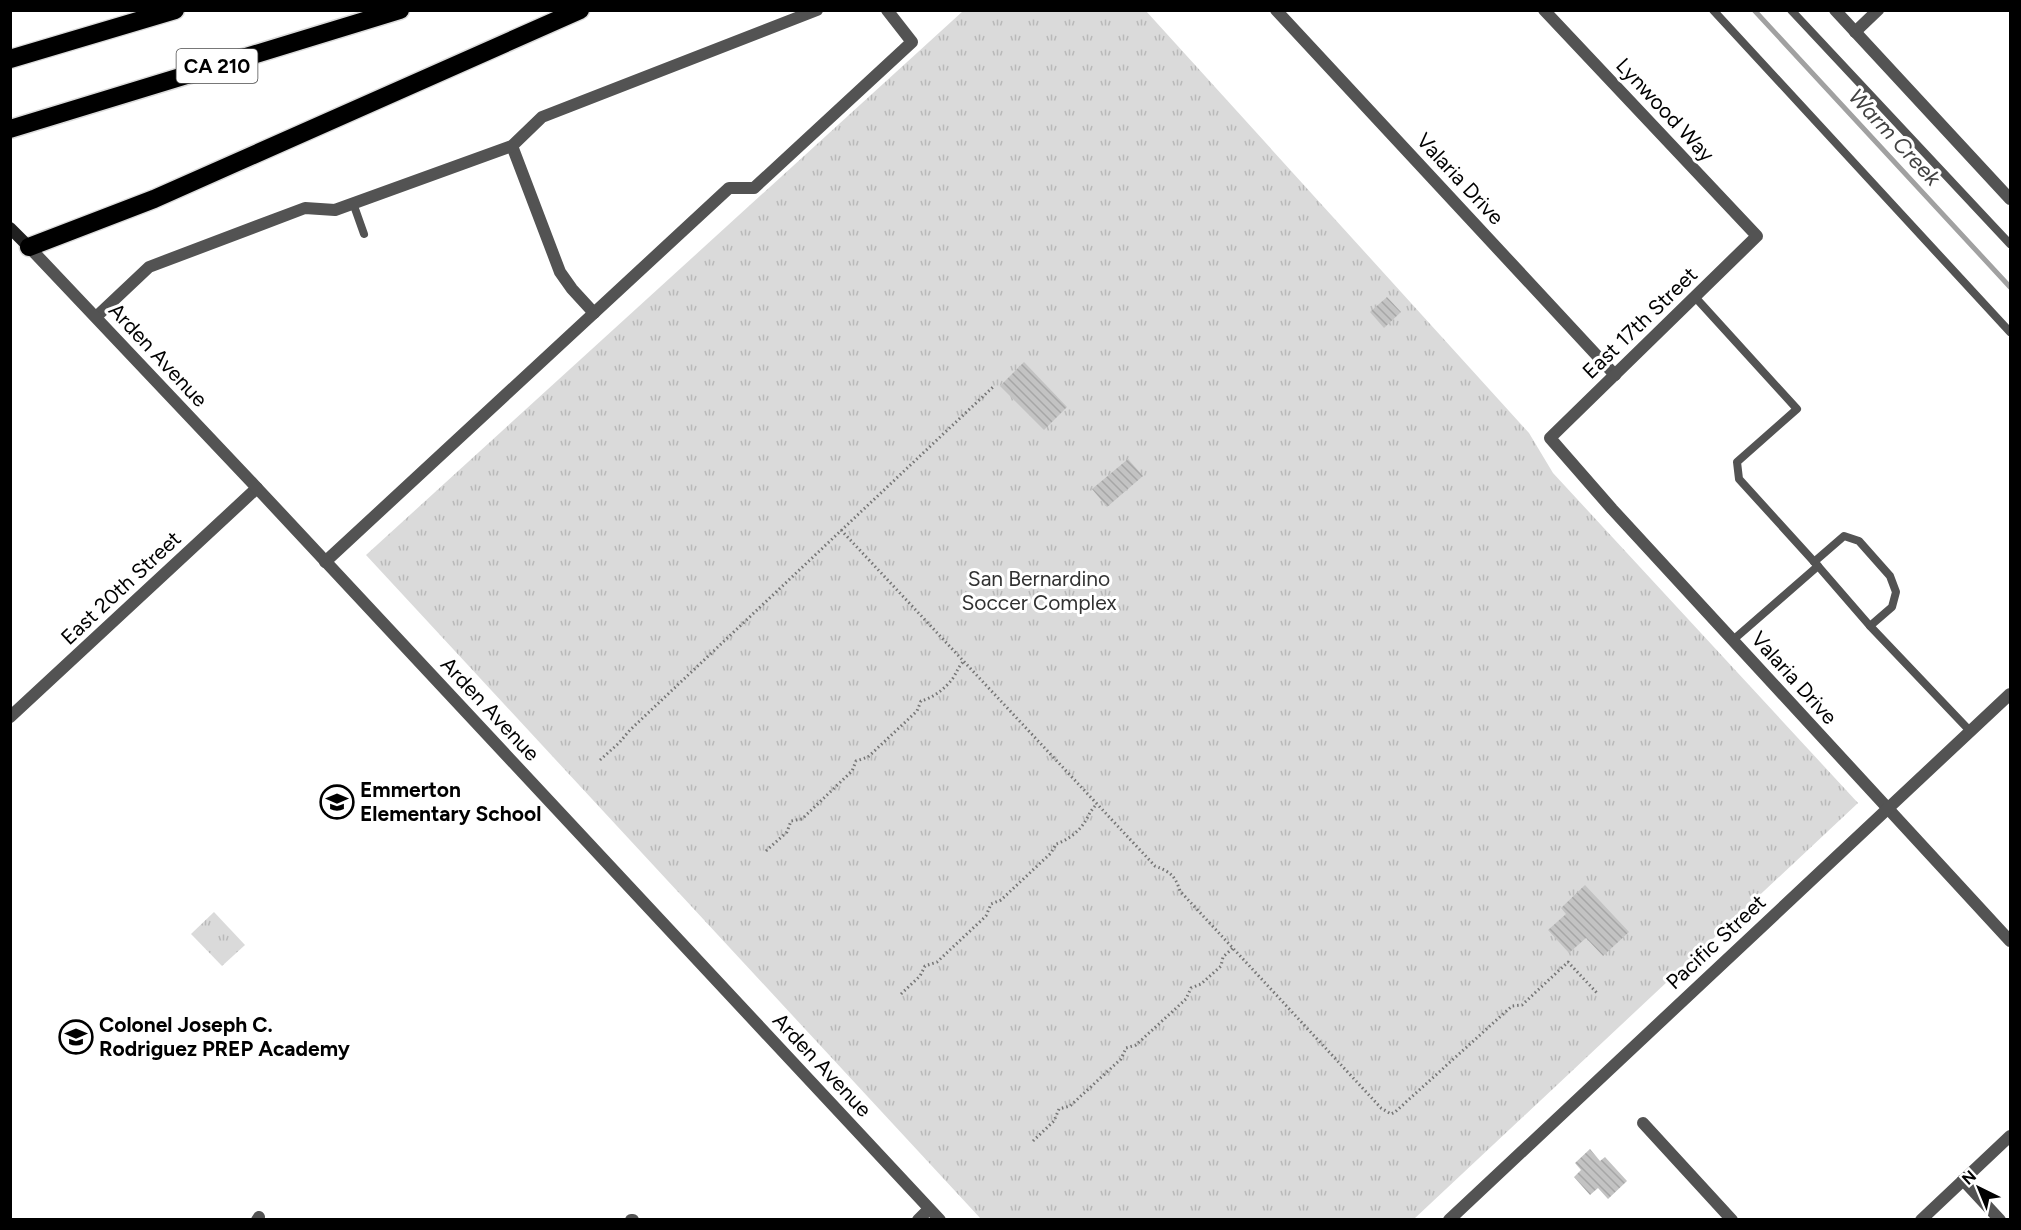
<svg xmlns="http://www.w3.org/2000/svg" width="2021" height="1230" viewBox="0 0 2021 1230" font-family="Figtree,sans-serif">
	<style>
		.grass { fill: url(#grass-tufts) }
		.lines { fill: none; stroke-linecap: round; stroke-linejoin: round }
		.stream { stroke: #a1a1a1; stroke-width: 5 }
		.building { fill: url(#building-back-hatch) }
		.motorway-casing { stroke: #dbdbdb; stroke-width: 21 }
		.path { stroke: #757575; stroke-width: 3; stroke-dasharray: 1.5 3; stroke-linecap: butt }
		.service { stroke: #535353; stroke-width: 8 }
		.minor { stroke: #535353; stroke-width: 12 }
		.tertiary { stroke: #535353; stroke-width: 12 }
		.secondary { stroke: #202020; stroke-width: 12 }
		.motorway { stroke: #000; stroke-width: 18 }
		.labels { text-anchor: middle; stroke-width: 6; stroke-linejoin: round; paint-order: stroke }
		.shield { fill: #fff; stroke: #4c4c4c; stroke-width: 1.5 }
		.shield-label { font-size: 20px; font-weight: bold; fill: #000 }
		.street-label { font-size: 21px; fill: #000; stroke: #fff }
		.park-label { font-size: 21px; fill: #313131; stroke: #fff }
		.poi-label { font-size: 21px; font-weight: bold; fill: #000; stroke: #fff; text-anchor: start }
		.water-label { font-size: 22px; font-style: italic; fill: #424242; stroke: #fff }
	</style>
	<defs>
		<pattern id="grass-tufts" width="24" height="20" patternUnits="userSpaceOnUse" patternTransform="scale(1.5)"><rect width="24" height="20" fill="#dadada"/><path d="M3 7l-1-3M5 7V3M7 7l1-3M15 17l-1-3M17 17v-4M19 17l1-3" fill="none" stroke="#b9b9b9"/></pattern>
		<pattern id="building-back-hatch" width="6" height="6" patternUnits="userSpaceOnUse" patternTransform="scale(1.5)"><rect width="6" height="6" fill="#c3c3c3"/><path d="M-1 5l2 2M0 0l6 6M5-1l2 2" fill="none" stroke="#a6a6a6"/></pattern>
	</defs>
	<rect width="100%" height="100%" fill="#fff"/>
	<!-- grass -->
	<g class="grass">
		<polygon points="963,11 1146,11 1529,433 1553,473 1858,803 1414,1219 981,1219 366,555"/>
		<polygon points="214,912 245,945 222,966 191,934"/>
	</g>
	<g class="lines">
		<!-- stream -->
		<polyline class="stream" points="1754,10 2010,287"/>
	</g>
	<!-- building -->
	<g class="building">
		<polygon points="1387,297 1401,312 1384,328 1370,312"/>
		<polygon points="1024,362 1067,407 1044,430 1000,386"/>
		<polygon points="1128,459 1143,476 1107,507 1092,489"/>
		<polygon points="1585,885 1629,932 1603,956 1586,938 1569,953 1548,930 1566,914 1561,908"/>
		<polygon points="1590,1149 1600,1161 1605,1157 1627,1181 1608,1199 1598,1188 1590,1195 1574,1177 1581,1170 1575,1163"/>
	</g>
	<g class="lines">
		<!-- motorway casing -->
		<g class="motorway-casing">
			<g id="motorway">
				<polyline points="10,59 175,10"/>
				<polyline points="10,129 400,10"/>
				<polyline points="29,247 154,199 580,10"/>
			</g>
		</g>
		<!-- path -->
		<g class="path">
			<path d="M841 530 1155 866C1170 872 1175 875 1180 891L1381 1108 1391 1114 1395 1112 1512 1006 1522 1005 1568 962 1597 993"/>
			<polyline points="600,760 619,743 630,730 993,387"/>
			<path d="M766 851 787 832 791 821 802 819 852 771 856 761 868 757 917 711 921 701C933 698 946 688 953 678 957 672 958 667 964 661"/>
			<path d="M901 994 920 976 925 966 937 962 986 916 991 904 1001 900 1051 853 1056 844C1068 840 1080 831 1086 820 1090 813 1091 810 1097 804"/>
			<polyline points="1033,1141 1054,1121 1059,1109 1070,1106 1121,1059 1126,1048 1136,1045 1186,999 1191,988 1201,984 1221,966 1223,957 1233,948"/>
		</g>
		<!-- service -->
		<g class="service">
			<polyline points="1713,10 2010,332"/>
			<polyline points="1791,10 2010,244"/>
			<polyline points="353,203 364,234"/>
			<polyline points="1695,297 1797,409 1737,462 1739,479 1818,566"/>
			<polyline points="1814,562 1844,536 1859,541 1890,576 1896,592 1892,607 1870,626"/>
			<polyline points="1733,640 1818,566 1870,626 1970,731"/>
		</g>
		<!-- minor -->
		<g class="minor">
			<polyline points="1276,10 1615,375"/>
			<polyline points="1544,10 1757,236 1550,438 1612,509 2010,941"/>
			<polyline points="1835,10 2010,199"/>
			<polyline points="1855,32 1878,10"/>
			<polyline points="512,146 560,272 572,289 594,313"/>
			<polyline points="96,317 149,267 305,208 335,210 512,146 542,117 817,10"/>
			<polyline points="325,562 729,188 754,188 912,42 887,10"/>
			<polyline points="10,717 257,488"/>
			<polyline points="1643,1123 1732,1220"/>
			<polyline points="1963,1180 2000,1220"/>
			<polyline points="257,1220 259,1217"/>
			<polyline points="631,1220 633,1220"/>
			<polyline points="918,1220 929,1209"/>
			<polyline points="1921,1220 2010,1136"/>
		</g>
		<!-- tertiary -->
		<g class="tertiary">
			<polyline points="29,247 257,488 940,1220"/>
			<polyline points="1449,1220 2010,694"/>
		</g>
		<!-- secondary -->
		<polyline class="secondary" points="10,228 29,247"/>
		<!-- motorway -->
		<use href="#motorway" class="motorway"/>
	</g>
	<!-- icons -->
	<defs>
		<g id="school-ring" transform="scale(1.725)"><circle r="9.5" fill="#fff" stroke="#000" stroke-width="1.5"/><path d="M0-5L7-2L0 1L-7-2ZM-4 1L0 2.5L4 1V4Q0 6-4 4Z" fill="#000"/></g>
	</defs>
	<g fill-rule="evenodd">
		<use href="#school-ring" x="337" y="802"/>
		<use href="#school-ring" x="76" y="1037"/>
	</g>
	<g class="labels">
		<!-- shield labels -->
		<rect class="shield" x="176.5" y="49" width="81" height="34" rx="4.5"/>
		<g class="shield-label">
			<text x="217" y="73">CA 210</text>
		</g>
		<!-- street labels -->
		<g class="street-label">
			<text transform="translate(1665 110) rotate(47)" y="7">Lynwood Way</text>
			<text transform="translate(1460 179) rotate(47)" y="7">Valaria Drive</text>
			<text transform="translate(1640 323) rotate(-44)" y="7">East 17th Street</text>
			<text transform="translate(158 355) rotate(47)" y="7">Arden Avenue</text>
			<text transform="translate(121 588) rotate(-43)" y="7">East 20th Street</text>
			<text transform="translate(1794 678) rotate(48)" y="7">Valaria Drive</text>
			<text transform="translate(490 709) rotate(47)" y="7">Arden Avenue</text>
			<text transform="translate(1716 942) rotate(-43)" y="7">Pacific Street</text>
			<text transform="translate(822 1065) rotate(47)" y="7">Arden Avenue</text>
		</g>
		<!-- park labels -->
		<g class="park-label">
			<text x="1039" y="586">San Bernardino<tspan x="1039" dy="24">Soccer Complex</tspan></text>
		</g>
		<!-- poi labels -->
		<g class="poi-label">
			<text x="360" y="797">Emmerton<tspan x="360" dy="24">Elementary School</tspan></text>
			<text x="99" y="1032">Colonel Joseph C.<tspan x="99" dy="24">Rodriguez PREP Academy</tspan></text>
		</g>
		<!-- water labels -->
		<g class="water-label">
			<text transform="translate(1895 137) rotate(47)" y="8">Warm Creek</text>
		</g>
	</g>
	<!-- border -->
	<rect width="2021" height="1230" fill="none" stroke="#000000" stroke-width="24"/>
	<!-- north arrow -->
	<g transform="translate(1979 1188) rotate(317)" stroke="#ffffff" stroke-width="4.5" paint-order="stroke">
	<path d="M0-4.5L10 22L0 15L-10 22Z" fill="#000000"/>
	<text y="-9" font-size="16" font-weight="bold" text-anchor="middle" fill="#000000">N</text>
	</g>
</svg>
